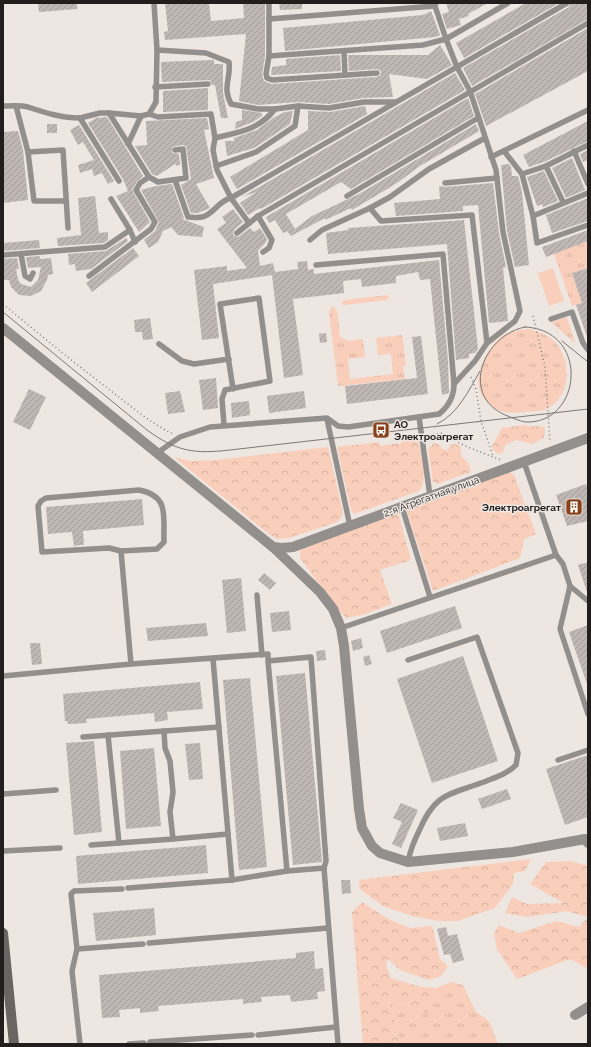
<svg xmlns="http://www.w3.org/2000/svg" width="591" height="1047" viewBox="0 0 591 1047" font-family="Raleway,sans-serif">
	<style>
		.grass { fill: url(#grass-tufts) }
		.forest { fill: url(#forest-crowns) }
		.garden { fill: #f9cfbb }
		.building { fill: url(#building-hatch) }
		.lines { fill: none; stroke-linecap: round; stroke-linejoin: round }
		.path { stroke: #827d7a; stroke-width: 1.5; stroke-dasharray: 1 3; stroke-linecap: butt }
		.lane { stroke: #928f8d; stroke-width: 5.5 }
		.street { stroke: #928f8d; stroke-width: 10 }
		.secondary { stroke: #6a6562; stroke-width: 10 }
		.tram { stroke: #7d7875; stroke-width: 1 }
		.labels { text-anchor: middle; stroke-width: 3; stroke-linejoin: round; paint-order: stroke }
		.poi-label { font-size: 10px; font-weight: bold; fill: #211e1d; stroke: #eee6e1; text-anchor: start }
		.street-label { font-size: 10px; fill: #211e1d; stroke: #eee6e1 }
	</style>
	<defs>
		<pattern id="grass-tufts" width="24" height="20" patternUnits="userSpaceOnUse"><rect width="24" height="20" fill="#f9cfbb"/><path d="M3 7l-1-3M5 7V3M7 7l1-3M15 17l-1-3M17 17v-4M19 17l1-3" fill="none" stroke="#d5b1a0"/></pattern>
		<pattern id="forest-crowns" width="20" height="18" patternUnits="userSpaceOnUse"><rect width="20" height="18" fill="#f9cfbb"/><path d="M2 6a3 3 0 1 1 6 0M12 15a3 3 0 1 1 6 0" fill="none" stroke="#d5b1a0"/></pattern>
		<pattern id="building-hatch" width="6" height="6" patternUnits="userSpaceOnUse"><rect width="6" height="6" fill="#bfb7b3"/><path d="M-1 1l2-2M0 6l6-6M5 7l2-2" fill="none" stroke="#a49d9a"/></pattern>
	</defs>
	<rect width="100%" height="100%" fill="#eee6e1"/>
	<!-- grass -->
	<g class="grass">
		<polygon points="588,241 588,268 572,273 582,303 572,306 554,254"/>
		<polygon points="387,295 389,297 387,300 345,305 341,303 345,300"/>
		<polygon points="332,306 337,310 340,337 348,341 363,339 365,357 348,359 350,379 393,374 391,354 378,355 376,338 402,335 406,365 403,366 405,379 338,386 329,312"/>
		<polygon points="567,317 575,343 551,322"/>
		<path d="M530 329C539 332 548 335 555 342 571 359 572 396 548 408 542 412 531 411 524 412 508 414 498 413 486 401 468 383 486 347 504 335 512 330 521 330 530 329Z"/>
		<polygon points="452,982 463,985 476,1012 489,1021 498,1044 396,1044 399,1039 389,999 428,1013 436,988"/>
	</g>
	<!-- forest -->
	<g class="forest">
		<path d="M524 425C531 428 537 425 545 427L544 438 532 444 516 440 505 445 503 452 498 454 494 451 492 446 502 428Z"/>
		<path d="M417 437C420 452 429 479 419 491L354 514 351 510 337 447 379 442 380 446 402 443V439Z"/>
		<polygon points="434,443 440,445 442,449 448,450 450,445 455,444 460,446 462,457 469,464 471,472 437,484 433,482 428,449"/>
		<polygon points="328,447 343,513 341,518 337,522 289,538 277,539 266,532 174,457 190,461 216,460"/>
		<polygon points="508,471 514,475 536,534 524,539 520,558 433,591 407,512 408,508"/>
		<polygon points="398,512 411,560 380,570 392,604 362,615 346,618 332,602 300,558 300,551 305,546"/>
		<polygon points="531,859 525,871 514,873 513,884 495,908 458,921 439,921 412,916 383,906 360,889 359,880"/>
		<polygon points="570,861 588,866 588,969 570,959 517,979 497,949 494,933 499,925 519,933 556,921 579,927 588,917 567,911 527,917 505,913 512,897 527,904 563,903 530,884 546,862"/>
		<polygon points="362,902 388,919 410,928 432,926 440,959 448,966 441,976 429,980 400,970 388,959 386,965 391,978 421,987 436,988 428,1013 389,999 399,1039 396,1044 363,1044 352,912"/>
	</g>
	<!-- garden -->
	<polygon class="garden" points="553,268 564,301 549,306 538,273"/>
	<!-- building -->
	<g class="building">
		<polygon points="38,3 77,3 77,9 39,12"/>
		<polygon points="165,3 209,3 211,21 244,18 243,3 265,3 265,56 262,75 264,81 271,84 377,77 381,75 381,71 377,69 349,71 348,55 428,55 440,45 452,65 427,79 389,74 393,97 363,98 329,104 298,102 258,105 243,102 239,101 246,34 165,40 164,32 168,31"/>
		<polygon points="279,3 302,3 302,9 280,10"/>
		<polygon points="446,3 488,3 468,14 469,16 459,19 461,25 447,29 442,14 449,12"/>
		<polygon points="526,3 559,3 464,58 456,43"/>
		<polygon points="571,3 588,3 588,19 472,86 463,68 569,7"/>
		<polygon points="431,11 440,35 435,37 285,51 283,28 423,15"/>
		<polygon points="588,28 588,71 486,126 475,94"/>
		<polygon points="340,55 341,71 271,75 272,67 286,65 286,59"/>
		<polygon points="212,60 214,60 214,64 223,64 223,93 228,118 221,118 215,85 212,85 210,80 162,82 161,62"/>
		<polygon points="455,73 465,90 261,209 260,208 248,215 240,203 256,192 242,197"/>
		<polygon points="208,88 208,110 163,112 163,91"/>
		<polygon points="468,98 474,116 351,189 341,182 286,214 295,229 312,216 359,194 476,124 479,131 420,166 397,183 352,210 351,208 325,220 325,218 291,236 287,231 283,233 275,220 269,223 266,217"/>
		<polygon points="365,106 367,114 237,189 230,177 308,130 308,111 330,112"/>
		<polygon points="242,110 262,113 262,116 253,122 235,129 236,122 242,120"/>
		<polygon points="293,111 290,124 254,148 227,156 225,141 234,141 234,138 257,130 273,118 285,112"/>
		<polygon points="107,117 143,176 137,181 132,190 150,222 139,232 116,196 128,191 123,179 88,123 96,118"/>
		<polygon points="207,118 209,129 204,130 214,178 196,184 210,208 198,213 191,213 181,185 191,179 186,146 182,145 172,147 172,153 179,154 180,164 177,166 175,164 157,176 152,174 135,146 147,145 146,121"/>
		<polygon points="588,121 588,141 544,162 529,167 523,155"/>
		<rect x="47" y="124" width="10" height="9"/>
		<polygon points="79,125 114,181 108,184 102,173 94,176 92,169 80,173 78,165 94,160 83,142 78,145 70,130"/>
		<polygon points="18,131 23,150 28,200 3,203 3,132"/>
		<polygon points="588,150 588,160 583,162 580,154"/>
		<polygon points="572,158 585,190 566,198 552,168"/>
		<polygon points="509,164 511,167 512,176 518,176 522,192 529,265 515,267 507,231 501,165"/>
		<polygon points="544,171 558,201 543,207 542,204 537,206 527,177"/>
		<polygon points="493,183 499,233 506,267 503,268 508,321 489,323 478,205 463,206 463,211 396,216 394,203 440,199 439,186 445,187"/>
		<polygon points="172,184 184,218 182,219 204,227 202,237 178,235 171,227 163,231 158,242 149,248 144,240 155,231 159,222 141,190 156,186"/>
		<polygon points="95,196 99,233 108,232 108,240 104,243 58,246 57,238 81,235 78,198"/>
		<polygon points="588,198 588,221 552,233 546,215"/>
		<polygon points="233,209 243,222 234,230 233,235 238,237 250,228 254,232 260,228 267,239 266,242 258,251 260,266 273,263 275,272 298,269 297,262 307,261 308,270 314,269 314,274 439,260 448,361 449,393 442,395 430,279 420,280 418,272 396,276 396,283 362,287 361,279 343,281 344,293 293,299 303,375 284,378 272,275 213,284 219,338 202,340 194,270 227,266 227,271 247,268 217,229 226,223 222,217"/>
		<polygon points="464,220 478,349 475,353 469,354 469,358 456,360 447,244 328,254 326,233 348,230 348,228"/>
		<polygon points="588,230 588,241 546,257 542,247"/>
		<polygon points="126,238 128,241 91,269 76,271 75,264 69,265 68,254 106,251"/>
		<polygon points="39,240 40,248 3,251 3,243"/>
		<polygon points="133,248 139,256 92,292 86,283"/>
		<polygon points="40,256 40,259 51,258 53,274 48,275 47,280 41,291 31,296 19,295 11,287 9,280 3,280 3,259 17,258 19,269 16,269 18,280 21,284 31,287 38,280 41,267 28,268 26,257"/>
		<polygon points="588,268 588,336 587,337 576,305 582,303 572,273"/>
		<polygon points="150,318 153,339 143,340 142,332 135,332 134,320"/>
		<polygon points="326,333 327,342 320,343 319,334"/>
		<polygon points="421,336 428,394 347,404 345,386 417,378 412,337"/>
		<polygon points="216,378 218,408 203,410 199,380"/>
		<polygon points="29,389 46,397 30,430 13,422"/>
		<polygon points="180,391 185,412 168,414 165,393"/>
		<polygon points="304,391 306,408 269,413 267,396"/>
		<polygon points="249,401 250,415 232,418 231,403"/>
		<polygon points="586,484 588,491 588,521 567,526 556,495"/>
		<polygon points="142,499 144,525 83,531 84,545 80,545 74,546 72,532 48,534 46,507"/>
		<polygon points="588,562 588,592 587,592 578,565"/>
		<polygon points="264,573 276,583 270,590 258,580"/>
		<polygon points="241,578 246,631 227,633 222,580"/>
		<polygon points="455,606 462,628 387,653 380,631"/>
		<polygon points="289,611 291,630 272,632 270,613"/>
		<polygon points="206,623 208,636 148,641 146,628"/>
		<polygon points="588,625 588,683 587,684 569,632"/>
		<polygon points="361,638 363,648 353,651 351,641"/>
		<polygon points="30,643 40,643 42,664 32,665"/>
		<polygon points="325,650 326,660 317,661 316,651"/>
		<polygon points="369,655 372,664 365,666 363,657"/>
		<polygon points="463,656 498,761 432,783 397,679"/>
		<polygon points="305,673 322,861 321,862 293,865 276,676"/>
		<polygon points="250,678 267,867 239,870 223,680"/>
		<polygon points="200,682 203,709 167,712 168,720 155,722 154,713 86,719 87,723 68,724 67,721 65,721 63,694"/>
		<polygon points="94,741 102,832 74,835 66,743"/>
		<polygon points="200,743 203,779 189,780 185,744"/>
		<polygon points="154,748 161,826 126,829 120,751"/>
		<polygon points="588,755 588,817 565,825 546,769"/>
		<polygon points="507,789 511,799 482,809 478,799"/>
		<polygon points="401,803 418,810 401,848 392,844 402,822 393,818"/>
		<polygon points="465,823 468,836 440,841 437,828"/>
		<polygon points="206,845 208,873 78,884 76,856"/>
		<polygon points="341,880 350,880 351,893 342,894"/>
		<polygon points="154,908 156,935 96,941 93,913"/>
		<polygon points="446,927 448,936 457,934 464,960 453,963 450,954 444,955 437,929"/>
		<polygon points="314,951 315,969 323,968 325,991 317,992 318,999 291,1002 290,995 261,997 262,1002 249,1003 243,1004 243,999 158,1006 159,1011 149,1012 140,1013 140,1008 119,1010 120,1017 102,1018 99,975 296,958 296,953"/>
	</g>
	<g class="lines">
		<!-- path -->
		<g class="path">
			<path d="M3 304C40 335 77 365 115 394 133 408 152 424 173 434"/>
			<polyline points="533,316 545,367 550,442"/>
			<polyline points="471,377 476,389 481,421 493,456"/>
			<polyline points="429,435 442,433 465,446 501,460"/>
		</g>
		<!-- lane -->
		<g class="lane">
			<polyline points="269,3 269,56 423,45 446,39 457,67 470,91 496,170 503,232 520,311 515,321 487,343 475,361 454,384"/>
			<polyline points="435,6 446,39 508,3"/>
			<polyline points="269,19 435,6 436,3"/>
			<path d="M157 50 206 53 229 62C231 80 222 86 231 104L258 109H275L298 106 329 108 364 102H395"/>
			<polyline points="344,51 345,75"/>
			<polyline points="269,56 266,74 267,78 272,80 377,73"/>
			<polyline points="155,87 208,84"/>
			<path d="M3 106C11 106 20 105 28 107 46 113 62 118 80 118L119 181"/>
			<polyline points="16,106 28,152 34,201 66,201"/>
			<polyline points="109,113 141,116 149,114 156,102 157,50 154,3"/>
			<polyline points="149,114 158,117 211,114 215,138 213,150 217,170 231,198 249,223"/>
			<polyline points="80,118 100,113 109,113 149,177 158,182 186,178 183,149 175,150"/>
			<path d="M215 138C239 132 259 130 275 109"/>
			<polyline points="485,138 429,169 390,197 370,208 381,221 472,215 487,343"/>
			<polyline points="128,144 141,116"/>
			<polyline points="504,151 522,174 533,216 537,243 588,225"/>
			<polyline points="574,151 588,184"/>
			<polyline points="28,152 63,150 68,228"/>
			<polyline points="491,157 588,110"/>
			<polyline points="216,166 256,152 295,126 298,106"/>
			<polyline points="546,166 563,202"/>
			<polyline points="522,174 546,166 588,145"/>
			<path d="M175 180 188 217C192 217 198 218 202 217 213 215 218 201 231 198L567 3"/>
			<polyline points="445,183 497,178"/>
			<polyline points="347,196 478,118"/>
			<polyline points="111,199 130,230 135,242"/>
			<polyline points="258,216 272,240 269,248 263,252"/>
			<polyline points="533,216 588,193"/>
			<polyline points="237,233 258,216 588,23"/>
			<polyline points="310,240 322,230 370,208"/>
			<polyline points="21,254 25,276 30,279 33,273"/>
			<polyline points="3,255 105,247 130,230"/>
			<polyline points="89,276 151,229 155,222 136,190 140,183 149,177"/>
			<polyline points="551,319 572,312 583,343 588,350"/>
			<polyline points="159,344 182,361 194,364 229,359"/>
			<polyline points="419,417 430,496"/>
			<polyline points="327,419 350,526"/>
			<polyline points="224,425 222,399 225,390 270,381 259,298 220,304 233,389"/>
			<path d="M157 453 180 437 210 427 327 418 338 426 348 427 439 414C449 406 454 397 454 384L443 254 316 265"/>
			<path d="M139 490C170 496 163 516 164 542L157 549 121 551 109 548 42 552 38 506 41 501 46 498Z"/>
			<polyline points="402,507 430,597"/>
			<polyline points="556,555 563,564 570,586 588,601"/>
			<polyline points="570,586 560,629 588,714"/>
			<polyline points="257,595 262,655"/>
			<polyline points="341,628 556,555 524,462"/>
			<polyline points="213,659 232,880 287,871"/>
			<polyline points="131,664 268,654 268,661 287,871 324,868 326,861 311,657 268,661"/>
			<polyline points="3,676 131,664 121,551"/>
			<polyline points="83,737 219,727"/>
			<polyline points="558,760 588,750"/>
			<polyline points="3,794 56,790"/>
			<polyline points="173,839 228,834"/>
			<polyline points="119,843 173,839 170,812 173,792 170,761 165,748 164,731"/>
			<polyline points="91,845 119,843 108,735"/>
			<polyline points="3,851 60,848"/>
			<path d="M408 862C410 851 414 841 419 831 435 793 448 795 484 782 496 777 507 774 516 765L518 753 477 637 408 660"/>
			<polyline points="324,868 338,1044"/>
			<polyline points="128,888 232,880"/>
			<polyline points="149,943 328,928"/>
			<polyline points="77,949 143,944"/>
			<polyline points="258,1035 336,1027"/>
			<polyline points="150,1042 252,1035"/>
			<polyline points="80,1044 72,971 77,949 71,894 74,891 122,889"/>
			<polyline points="129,1044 144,1043"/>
		</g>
		<!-- street -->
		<g class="street">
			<polyline points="3,328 273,547 320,592 333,609 341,628 344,646 359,809 362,828 372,846 380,853 408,862 513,852 585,839 588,843"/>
			<polyline points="273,547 282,548 293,547 588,438"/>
			<polyline points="575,1015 588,1007"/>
		</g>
		<!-- secondary -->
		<polyline class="secondary" points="3,933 14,1044"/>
		<!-- tram -->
		<g class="tram">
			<path d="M3 312 147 430C177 452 195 454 230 450L588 409"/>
			<path d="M525 327C591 330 582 425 525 422 519 421 511 417 505 415 459 394 484 335 525 327Z"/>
			<polyline points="562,341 588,362"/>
			<path d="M437 424C458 414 469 390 480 371"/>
		</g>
	</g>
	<!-- icons -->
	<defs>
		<g id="bus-square" transform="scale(0.9)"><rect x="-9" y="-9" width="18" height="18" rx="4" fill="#87411a" stroke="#eee6e1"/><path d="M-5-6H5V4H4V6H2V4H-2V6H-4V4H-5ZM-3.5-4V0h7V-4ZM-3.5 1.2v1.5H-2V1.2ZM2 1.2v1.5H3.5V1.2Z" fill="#fff"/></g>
		<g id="building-square" transform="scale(0.9)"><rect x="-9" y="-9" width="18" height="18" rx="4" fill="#87411a" stroke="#eee6e1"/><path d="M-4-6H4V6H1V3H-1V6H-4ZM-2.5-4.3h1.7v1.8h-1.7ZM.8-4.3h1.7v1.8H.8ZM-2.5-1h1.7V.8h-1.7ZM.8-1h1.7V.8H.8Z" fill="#fff"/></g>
	</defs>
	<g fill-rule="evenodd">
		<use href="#bus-square" x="381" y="430"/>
		<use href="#building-square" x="574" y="507"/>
	</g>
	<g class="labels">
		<!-- poi labels -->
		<g class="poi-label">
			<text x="394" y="428">АО<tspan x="394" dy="12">Электроагрегат</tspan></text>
			<text x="561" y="511" text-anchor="end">Электроагрегат</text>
		</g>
		<!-- street labels -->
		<g class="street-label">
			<text transform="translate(431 496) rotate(-20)" y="4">2-я Агрегатная улица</text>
		</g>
	</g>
	<!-- border -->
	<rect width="591" height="1047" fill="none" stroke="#211e1d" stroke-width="8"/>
</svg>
